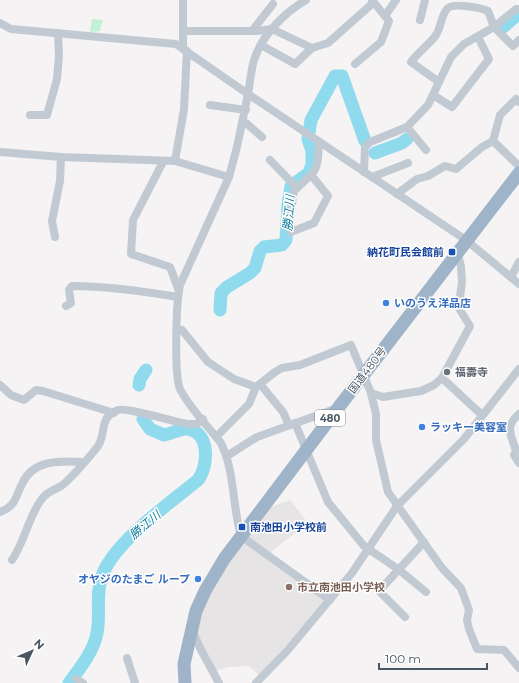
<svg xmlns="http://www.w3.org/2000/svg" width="519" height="683" viewBox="0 0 519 683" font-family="Montserrat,'Noto Sans JP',sans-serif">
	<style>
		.education { fill: #e6e4e5 }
		.green { fill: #c3f1d5 }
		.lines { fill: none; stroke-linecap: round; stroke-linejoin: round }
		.river { stroke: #90daee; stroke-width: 13 }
		.minor { stroke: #c1cad2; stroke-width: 8 }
		.trunk { stroke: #9fb4c9; stroke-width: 13 }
		.transit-dot { fill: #1a4fb4; stroke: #fff; stroke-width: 1.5 }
		.shop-dot { fill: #3f7fe0; stroke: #fff; stroke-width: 1.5 }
		.worship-dot { fill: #6b7280; stroke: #fff; stroke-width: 1.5 }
		.education-dot { fill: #8d6e63; stroke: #fff; stroke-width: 1.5 }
		.labels { text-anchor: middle; stroke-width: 3; stroke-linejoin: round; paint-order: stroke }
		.shield { fill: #fff; stroke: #808990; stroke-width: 1 }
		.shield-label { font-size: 10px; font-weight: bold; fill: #4a5661 }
		.transit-label { font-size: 11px; font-weight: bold; fill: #164399; stroke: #fff; text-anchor: end }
		.shop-label { font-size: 11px; font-weight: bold; fill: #366cbe; stroke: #fff; text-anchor: start }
		.street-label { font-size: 11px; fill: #4a5661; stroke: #fff }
		.worship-label { font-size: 11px; font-weight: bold; fill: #5b616d; stroke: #fff; text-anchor: start }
		.education-label { font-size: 11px; font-weight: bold; fill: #785e54; stroke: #fff; text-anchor: start }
		.water-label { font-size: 12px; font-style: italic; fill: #0c7c9b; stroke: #fff }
	</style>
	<rect width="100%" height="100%" fill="#f5f3f3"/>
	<!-- education -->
	<polygon class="education" points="290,500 308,523 267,555 328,599 259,675 249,666 227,667 216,671 203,649 196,627 215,582 269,508"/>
	<!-- green -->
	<polygon class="green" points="92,19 103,20 100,31 90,32"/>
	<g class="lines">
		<!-- river -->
		<g class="river">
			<polyline points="501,29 519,13"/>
			<polyline points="375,153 402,143 407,139"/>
			<polyline points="220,310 221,293 227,287 250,273 255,268 260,251 264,247 282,245 286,240 288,205 291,186 309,173 312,164 312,151 308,139 311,120 335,76 342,76 365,141"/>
			<polyline points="139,385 140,379 146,370"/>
			<path d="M69 683C80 668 94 651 97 633 101 614 95 595 102 576 113 543 171 502 198 480 208 467 211 433 188 429 181 428 171 434 164 435L150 429 143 419"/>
		</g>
		<!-- minor -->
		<g class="minor">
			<path d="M183 0V49L248 94 237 147 229 177 180 285C176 302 174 375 180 389 190 409 208 426 221 443 235 472 232 505 241 536L330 600"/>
			<path d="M306 0C284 13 262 35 254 60 251 70 250 83 248 94L466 240 519 284"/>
			<polyline points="385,16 396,0"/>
			<polyline points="420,20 425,0"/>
			<polyline points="0,23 11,29 176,44 183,49"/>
			<polyline points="183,31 257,31 272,29 312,48"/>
			<polyline points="252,31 273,4"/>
			<polyline points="261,45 295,64 312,48 328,43 373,3"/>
			<polyline points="355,64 381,42 389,21 372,0"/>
			<path d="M439 82 411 62C419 51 430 44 436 35 441 27 441 16 447 9 452 2 481 8 488 11L494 27 513 46 519 40"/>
			<polyline points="433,95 452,107 489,59 478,37"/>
			<polyline points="210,105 246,110"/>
			<polyline points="30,115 47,115 57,79 59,55 58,33"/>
			<polyline points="243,122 246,123 262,137"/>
			<polyline points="407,127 426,150"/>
			<polyline points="493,141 519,166"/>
			<polyline points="0,152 61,157 175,161 229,177"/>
			<polyline points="270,160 297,188"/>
			<polyline points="175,161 184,109 187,51"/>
			<polyline points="163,162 133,220 131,254 170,267 179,291"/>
			<polyline points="364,172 365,147 370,142 407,127 428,105 451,57 464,44 494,27 516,9 519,9"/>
			<path d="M312 176 328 196 314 223 291 232 290 218 294 191C316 169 318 175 319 142"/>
			<polyline points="372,177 408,163"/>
			<polyline points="397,194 417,179 428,176 445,166 456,169 482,147 493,141 500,115 516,99 519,102"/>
			<polyline points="55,237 52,221 60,181 61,157"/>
			<polyline points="511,277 519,262"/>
			<path d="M66 306 71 303 69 290 72 286C108 286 142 291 178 297"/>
			<polyline points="177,330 182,330 208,362 234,379 256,387"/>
			<polyline points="442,378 482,415"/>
			<polyline points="260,384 283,412 289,425"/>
			<polyline points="0,385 11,395 24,400 36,390 43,391 114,413"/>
			<polyline points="371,393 383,397 421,391 434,385 442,378 470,326 460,310 459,304 462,282 461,266 457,252"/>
			<path d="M519 414C504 427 511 434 516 451L514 455 519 463"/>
			<polyline points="295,423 328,502 364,546 398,569 426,592"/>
			<polyline points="216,437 249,404 256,387 275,372 282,368 300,365 351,345 371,393 376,414 376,440 388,492 442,568 461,588 469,610 467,620 469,629 477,649 504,650 519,668"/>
			<polyline points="227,456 257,437 332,410 335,412"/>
			<path d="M0 512C16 506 15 498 22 484 33 459 60 461 84 462"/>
			<path d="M12 560C25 541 28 518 41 500 47 491 53 491 61 486 68 482 93 453 98 446 107 432 98 418 118 410 126 407 175 422 187 424H197L203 419"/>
			<polyline points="405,617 379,591 424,542"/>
			<polyline points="192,630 201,650 219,683"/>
			<polyline points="127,658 135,683"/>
			<polyline points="76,679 83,683"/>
			<polyline points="256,683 287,651 352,573 397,506 464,439 519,369"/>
		</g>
		<!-- trunk -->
		<polyline class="trunk" points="185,683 184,664 196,611 205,591 224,559 335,412 519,173"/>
	</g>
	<!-- markers -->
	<g class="transit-dot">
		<rect x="448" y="248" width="8" height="8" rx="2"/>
		<rect x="238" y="523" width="8" height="8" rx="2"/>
	</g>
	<g class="shop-dot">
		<circle cx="386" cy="303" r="4"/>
		<circle cx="422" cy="427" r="4"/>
		<circle cx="198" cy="579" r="4"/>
	</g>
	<circle class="worship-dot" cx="447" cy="372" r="4"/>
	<circle class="education-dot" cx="289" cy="587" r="4"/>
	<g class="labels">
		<!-- shield labels -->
		<rect class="shield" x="315" y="410" width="30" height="16" rx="3"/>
		<g class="shield-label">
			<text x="330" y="422">480</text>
		</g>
		<!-- transit labels -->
		<g class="transit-label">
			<text x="444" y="256">納花町民会館前</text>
			<text x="250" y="531" text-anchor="start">南池田小学校前</text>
		</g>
		<!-- shop labels -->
		<g class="shop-label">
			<text x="394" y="307">いのうえ洋品店</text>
			<text x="430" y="431">ラッキー美容室</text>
			<text x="190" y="583" text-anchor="end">オヤジのたまご ループ</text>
		</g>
		<!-- street labels -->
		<g class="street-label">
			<text transform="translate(367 370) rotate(-53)" y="4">国道480号</text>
		</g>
		<!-- worship labels -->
		<g class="worship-label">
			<text x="455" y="376">福壽寺</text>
		</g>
		<!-- education labels -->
		<g class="education-label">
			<text x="297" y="591">市立南池田小学校</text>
		</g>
		<!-- water labels -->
		<g class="water-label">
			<text transform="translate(289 213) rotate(-85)" y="4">勝江川</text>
			<text transform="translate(145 525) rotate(-40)" y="4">勝江川</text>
		</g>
	</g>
	<!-- north arrow -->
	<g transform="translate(32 651) rotate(46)" stroke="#ffffff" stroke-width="3" paint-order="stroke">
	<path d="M0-3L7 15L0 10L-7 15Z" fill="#4a5661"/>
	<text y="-6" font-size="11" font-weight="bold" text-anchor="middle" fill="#4a5661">N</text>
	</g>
	<!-- scale -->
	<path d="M379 663v6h108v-6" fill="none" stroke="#4a5661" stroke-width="2"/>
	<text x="385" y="663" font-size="12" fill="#4a5661" stroke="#ffffff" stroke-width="3" paint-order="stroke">100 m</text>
</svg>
